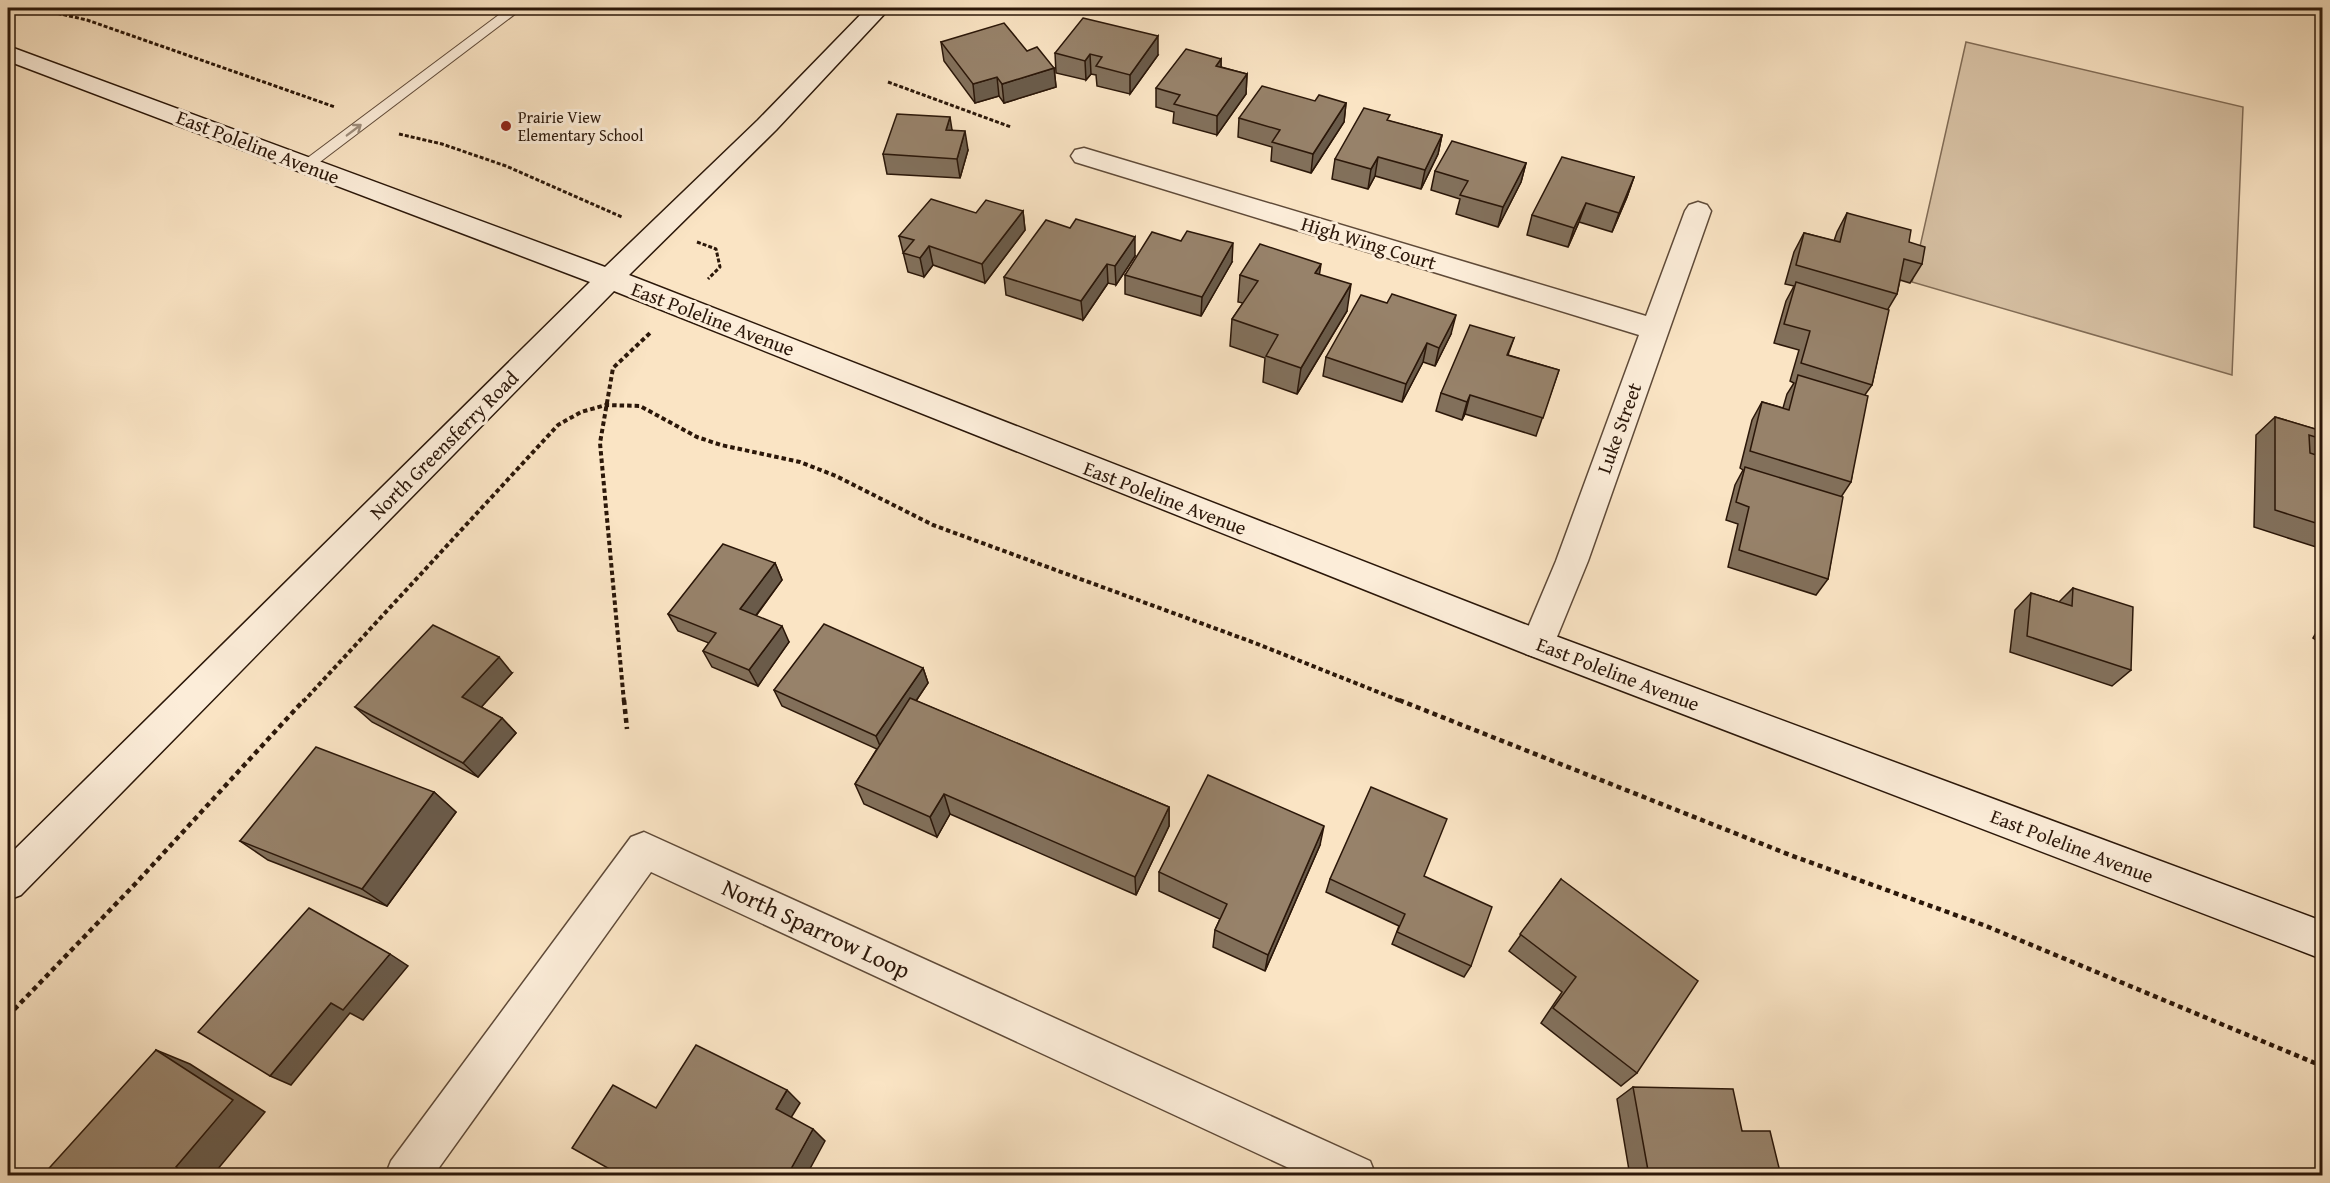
<svg xmlns="http://www.w3.org/2000/svg" width="2330" height="1183" viewBox="0 0 2330 1183" font-family="'Gentium Book Plus',serif">
	<style>
		.green { fill: #d7c1a4; stroke: #816c56; stroke-width: 1.5 }
		.lines { fill: none; stroke-linecap: round; stroke-linejoin: round }
		.lane-casing { stroke: #5f4a38; stroke-width: 2 }
		.street-casing { stroke: #5f4a38; stroke-width: 3 }
		.secondary-casing { stroke: #2b1709; stroke-width: 3 }
		.path-far2 { stroke: #2b1709; stroke-width: 3; stroke-dasharray: 4 2; stroke-linecap: butt }
		.path-far1 { stroke: #2b1709; stroke-width: 4; stroke-dasharray: 4.5 3; stroke-linecap: butt }
		.path { stroke: #2b1709; stroke-width: 4.5; stroke-dasharray: 5 4; stroke-linecap: butt }
		.lane { fill: #fcedd9; fill-rule: evenodd }
		.street { fill: #fcedd9; fill-rule: evenodd }
		.secondary { fill: #fcedd9; fill-rule: evenodd }
		.wall { fill: #82705b; stroke: #2b1709; stroke-width: 1.5 }
		.shaded-wall { fill: #6a5b4a; stroke: #2b1709; stroke-width: 1.5 }
		.building { fill: #97826a; stroke: #2b1709; stroke-width: 1.5 }
		.oneway { stroke: #9e8d7b }
		.poi-dot { fill: #8f2418; stroke: #fcedd9; stroke-width: 2 }
		.labels { text-anchor: middle; stroke-width: 6; stroke-linejoin: round; paint-order: stroke }
		.far-poi-label { font-size: 16px; fill: #2b1709; stroke: #fcedd9; text-anchor: start }
		.street-label { font-size: 20px; fill: #2b1709; stroke: #fcedd9 }
		.near-street-label { font-size: 24px; fill: #2b1709; stroke: #fcedd9 }
	</style>
	<rect width="100%" height="100%" fill="#fae4c4"/>
	<filter id="stains"><feTurbulence type="fractalNoise" baseFrequency=".00333" numOctaves="4"/><feColorMatrix values="0 0 0 0 .2 0 0 0 0 .09 0 0 0 0 .02 0 0 0 .5 -.17"/></filter>
	<radialGradient id="worn" r=".72"><stop offset=".6" stop-color="#630" stop-opacity="0"/><stop offset="1" stop-color="#630" stop-opacity=".3"/></radialGradient>
	<!-- green -->
	<polygon class="green" points="1966,42 2243,107 2232,375 1912,282"/>
	<g class="lines">
		<!-- lane casing -->
		<g class="lane-casing">
			<polygon id="lane" points="508,8 523,8 312,168 302,168 299,165 302,162"/>
		</g>
		<!-- street casing -->
		<g class="street-casing">
			<g id="street">
				<polygon points="1084,148 1646,316 1685,211 1689,205 1698,202 1707,205 1711,211 1588,561 1550,654 1538,658 1526,654 1521,644 1556,561 1639,335 1075,162 1071,156 1075,150"/>
				<polygon points="644,832 1370,1161 1376,1176 1306,1176 651,872 433,1176 385,1176 391,1161 631,837"/>
			</g>
		</g>
		<!-- secondary casing -->
		<g class="secondary-casing">
			<polygon id="secondary" points="867,8 890,8 776,130 629,275 1550,634 2322,921 2322,959 1526,654 614,291 21,895 8,900 8,856 590,282 8,61 8,46 605,267 758,120"/>
		</g>
		<!-- path-far2 -->
		<g class="path-far2">
			<polyline points="34,8 87,20 335,107"/>
			<polyline points="888,82 1011,127"/>
			<polyline points="399,134 442,144 506,166 622,217"/>
			<polyline points="697,242 716,249 720,267 708,279"/>
		</g>
		<!-- path-far1 -->
		<g class="path-far1">
			<polyline points="303,702 558,425 581,412 606,405 640,406 697,437 721,445 800,462 836,476 933,525 1255,643 1403,702"/>
			<polyline points="624,702 600,443 613,368 650,333"/>
		</g>
		<!-- path -->
		<g class="path">
			<polyline points="624,700 627,729"/>
			<polyline points="1399,700 1790,855 1986,926 2322,1066"/>
			<polyline points="8,1016 137,882 304,700"/>
		</g>
		<!-- lane -->
		<use href="#lane" class="lane"/>
		<!-- street -->
		<use href="#street" class="street"/>
		<!-- secondary -->
		<use href="#secondary" class="secondary"/>
	</g>
	<!-- wall -->
	<g class="wall">
		<polygon points="941,42 1027,51 1054,68 1056,87 1004,103 999,96 975,103 944,61"/>
		<polygon points="1055,53 1158,55 1130,94 1097,86 1096,75 1091,74 1086,80 1056,73"/>
		<polygon points="1221,59 1221,67 1247,74 1246,94 1217,135 1173,123 1174,112 1156,107 1156,88"/>
		<polygon points="1315,101 1346,103 1344,122 1311,173 1271,161 1272,147 1238,137 1239,118"/>
		<polygon points="1389,121 1442,135 1438,154 1421,189 1375,176 1368,189 1332,179 1335,159"/>
		<polygon points="952,130 968,150 960,178 887,174 883,154"/>
		<polygon points="1526,163 1521,182 1498,227 1456,214 1460,199 1431,190 1435,171"/>
		<polygon points="1634,177 1627,197 1612,232 1579,222 1568,247 1527,235 1532,215"/>
		<polygon points="1023,211 1025,230 985,283 933,265 924,277 908,272 899,236 976,213"/>
		<polygon points="1847,213 1909,242 1922,264 1910,283 1900,280 1897,294 1888,309 1872,385 1864,396 1851,482 1841,497 1828,579 1816,595 1728,567 1738,524 1726,520 1735,485 1743,470 1740,468 1752,420 1762,402 1783,408 1787,394 1794,383 1790,381 1799,350 1774,343 1786,301 1794,286 1785,284 1794,252 1804,233 1834,241 1837,232"/>
		<polygon points="1135,256 1116,285 1108,283 1083,320 1006,295 1004,277"/>
		<polygon points="1232,262 1201,316 1125,294 1125,275"/>
		<polygon points="1319,274 1347,311 1297,394 1263,382 1265,358 1230,346 1232,319 1243,303 1238,302 1240,275"/>
		<polygon points="1451,334 1435,366 1423,362 1402,402 1323,376 1326,357"/>
		<polygon points="1514,338 1508,355 1559,370 1536,436 1465,414 1462,420 1436,411 1441,393"/>
		<polygon points="2275,417 2322,431 2322,450 2317,455 2322,457 2322,545 2319,548 2254,527 2256,435"/>
		<polygon points="775,563 782,580 756,616 789,642 758,686 712,667 703,651 709,643 678,631 668,614"/>
		<polygon points="2073,588 2131,670 2112,686 2010,652 2015,610 2031,593 2059,602"/>
		<polygon points="2322,623 2322,644 2313,638"/>
		<polygon points="923,668 928,683 916,701 1169,807 1169,826 1136,895 950,814 937,837 864,804 855,784 877,749 782,706 774,690"/>
		<polygon points="512,673 481,707 502,718 516,733 478,777 372,722 355,707"/>
		<polygon points="434,792 456,812 387,906 268,860 240,841"/>
		<polygon points="1320,845 1265,971 1213,947 1215,930 1220,919 1159,891 1159,872"/>
		<polygon points="1424,876 1471,966 1464,977 1392,944 1399,926 1326,892 1330,879"/>
		<polygon points="1561,879 1637,1073 1621,1086 1541,1023 1562,992 1509,951"/>
		<polygon points="1633,1087 1742,1131 1781,1176 1630,1176 1617,1099"/>
	</g>
	<!-- shaded-wall -->
	<g class="shaded-wall">
		<polygon points="1158,36 1158,55 1130,94 1130,75"/>
		<polygon points="1090,54 1091,74 1086,80 1085,61"/>
		<polygon points="1221,59 1221,78 1216,66"/>
		<polygon points="1054,68 1056,87 1004,103 1002,84"/>
		<polygon points="1247,74 1246,94 1217,135 1217,116"/>
		<polygon points="997,77 999,96 975,103 973,84"/>
		<polygon points="1346,103 1344,122 1311,173 1313,154"/>
		<polygon points="950,117 953,136 946,130"/>
		<polygon points="965,131 968,150 960,178 957,159"/>
		<polygon points="1442,135 1438,154 1421,189 1425,170"/>
		<polygon points="1378,157 1375,176 1368,189 1371,169"/>
		<polygon points="1526,163 1521,182 1498,227 1503,207"/>
		<polygon points="1634,177 1627,197 1612,232 1619,213"/>
		<polygon points="1586,203 1579,222 1568,247 1574,228"/>
		<polygon points="1023,211 1025,230 985,283 982,264"/>
		<polygon points="1135,237 1135,256 1116,285 1115,266"/>
		<polygon points="1233,243 1232,262 1201,316 1202,297"/>
		<polygon points="929,246 933,265 924,277 920,258"/>
		<polygon points="1107,264 1108,283 1083,320 1081,301"/>
		<polygon points="1321,264 1317,291 1315,273"/>
		<polygon points="1351,284 1347,311 1297,394 1301,368"/>
		<polygon points="1456,315 1451,334 1435,366 1439,348"/>
		<polygon points="1427,343 1423,362 1402,402 1406,384"/>
		<polygon points="1470,395 1465,414 1462,420 1467,402"/>
		<polygon points="775,563 782,580 748,626 740,609"/>
		<polygon points="782,626 789,642 758,686 749,670"/>
		<polygon points="499,657 512,673 476,713 462,697"/>
		<polygon points="923,668 928,683 882,751 876,736"/>
		<polygon points="502,718 516,733 478,777 463,763"/>
		<polygon points="434,792 456,812 387,906 362,889"/>
		<polygon points="944,794 950,814 937,837 930,817"/>
		<polygon points="1169,807 1169,826 1136,895 1135,877"/>
		<polygon points="1324,826 1320,845 1265,971 1268,955"/>
		<polygon points="390,954 408,966 363,1020 350,1013 291,1085 270,1076 331,1003"/>
		<polygon points="156,1050 190,1064 265,1112 212,1176 188,1176 176,1167"/>
		<polygon points="787,1090 800,1103 789,1121 776,1109"/>
		<polygon points="813,1129 825,1141 806,1176 787,1176"/>
	</g>
	<!-- building -->
	<g class="building">
		<polygon points="1083,18 1158,36 1130,75 1096,66 1102,57 1090,54 1085,61 1055,53"/>
		<polygon points="1004,23 1027,51 1037,47 1054,68 1002,84 997,77 973,84 941,42"/>
		<polygon points="1186,49 1221,59 1216,66 1247,74 1217,116 1174,104 1180,95 1156,88"/>
		<polygon points="1262,86 1315,101 1319,95 1346,103 1313,154 1272,142 1280,130 1239,118"/>
		<polygon points="1364,108 1390,115 1387,120 1442,135 1425,170 1378,157 1371,169 1335,159"/>
		<polygon points="897,114 950,117 946,130 965,131 957,159 883,154"/>
		<polygon points="1452,141 1526,163 1503,207 1460,195 1468,181 1435,171"/>
		<polygon points="1562,157 1634,177 1619,213 1586,203 1574,228 1532,215"/>
		<polygon points="931,199 976,213 986,200 1023,211 982,264 929,246 920,258 903,253 914,240 899,236"/>
		<polygon points="1847,213 1911,230 1909,242 1925,247 1922,264 1904,259 1897,294 1796,265 1804,233 1840,242"/>
		<polygon points="1076,219 1135,237 1115,266 1107,264 1081,301 1004,277 1046,220 1070,228"/>
		<polygon points="1187,231 1233,243 1202,297 1125,275 1152,232 1181,241"/>
		<polygon points="1260,244 1321,264 1315,273 1351,284 1301,368 1266,356 1278,335 1232,319 1258,281 1240,275"/>
		<polygon points="1796,282 1889,310 1872,385 1801,363 1810,331 1784,324"/>
		<polygon points="1392,294 1456,315 1439,348 1427,343 1406,384 1326,357 1361,295 1387,303"/>
		<polygon points="1470,325 1514,338 1507,355 1559,370 1543,418 1470,395 1467,402 1441,393"/>
		<polygon points="1798,375 1868,396 1851,482 1750,451 1762,402 1789,410"/>
		<polygon points="2275,417 2322,431 2322,439 2309,435 2310,453 2322,457 2322,525 2275,510"/>
		<polygon points="1745,467 1843,497 1828,579 1739,550 1749,507 1736,502"/>
		<polygon points="723,544 775,563 740,609 782,626 749,670 703,651 716,633 668,614"/>
		<polygon points="2073,588 2133,607 2131,670 2027,636 2031,593 2072,606"/>
		<polygon points="824,624 923,668 876,736 774,690"/>
		<polygon points="433,625 499,657 462,697 502,718 463,763 355,707"/>
		<polygon points="910,698 1169,807 1135,877 944,794 930,817 855,784"/>
		<polygon points="316,747 434,792 362,889 240,841"/>
		<polygon points="1208,775 1324,826 1268,955 1215,930 1227,904 1159,872"/>
		<polygon points="1371,787 1447,819 1424,876 1492,907 1471,966 1397,932 1405,914 1330,879"/>
		<polygon points="1561,879 1698,981 1637,1073 1553,1008 1576,977 1520,934"/>
		<polygon points="309,908 390,954 343,1010 331,1003 270,1076 198,1032"/>
		<polygon points="696,1045 787,1090 776,1109 813,1129 787,1176 742,1176 740,1174 739,1176 622,1176 572,1148 613,1085 656,1108"/>
		<polygon points="156,1050 233,1100 176,1167 188,1176 42,1176"/>
		<polygon points="1633,1087 1733,1089 1742,1131 1770,1131 1781,1176 1649,1176"/>
	</g>
	<!-- one-way arrows -->
	<defs><path id="oneway-shaft" d="M-6 0H5M1.5-3L5.5 0L1.5 3" fill="none" stroke-width="1.6" stroke-linecap="round" stroke-linejoin="round" transform="scale(1.5)"/></defs>
	<use class="oneway" href="#oneway-shaft" transform="translate(354 130) rotate(-37)"/>
	<!-- markers -->
	<circle class="poi-dot" cx="506" cy="126" r="6"/>
	<g class="labels">
		<!-- far-poi labels -->
		<g class="far-poi-label">
			<text x="518" y="123">Prairie View<tspan x="518" dy="18">Elementary School</tspan></text>
		</g>
		<!-- street labels -->
		<g class="street-label">
			<text transform="translate(258 147) rotate(21)" y="7">East Poleline Avenue</text>
			<text transform="translate(1369 243) rotate(17)" y="7">High Wing Court</text>
			<text transform="translate(713 319) rotate(21)" y="7">East Poleline Avenue</text>
			<text transform="translate(1619 428) rotate(-70)" y="7">Luke Street</text>
			<text transform="translate(444 445) rotate(-45)" y="7">North Greensferry Road</text>
			<text transform="translate(1165 498) rotate(21)" y="7">East Poleline Avenue</text>
			<text transform="translate(1618 674) rotate(21)" y="7">East Poleline Avenue</text>
			<text transform="translate(2072 846) rotate(21)" y="7">East Poleline Avenue</text>
		</g>
		<!-- near-street labels -->
		<g class="near-street-label">
			<text transform="translate(816 929) rotate(25)" y="8">North Sparrow Loop</text>
		</g>
	</g>
	<!-- margin -->
	<rect width="2330" height="1183" fill="none" stroke="#fae4c4" stroke-width="30"/>
	<rect x="9" y="9" width="2312" height="1165" fill="none" stroke="#2b1709" stroke-width="3"/>
	<rect x="15" y="15" width="2300" height="1153" fill="none" stroke="#2b1709" stroke-width="1.5"/>
	<rect width="100%" height="100%" filter="url(#stains)"/>
	<rect width="100%" height="100%" fill="url(#worn)"/>
</svg>
